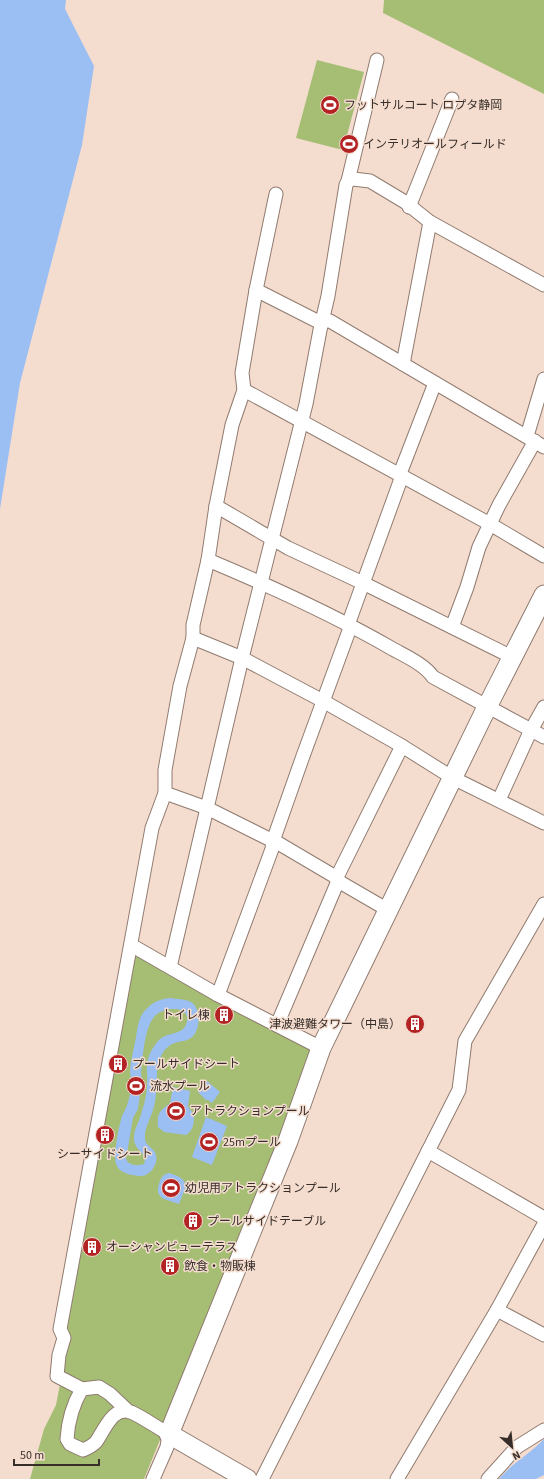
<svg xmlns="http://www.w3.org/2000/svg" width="544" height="1479" viewBox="0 0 544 1479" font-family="'Source Sans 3','Noto Sans JP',sans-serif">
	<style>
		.green { fill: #a5be74 }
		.water { fill: #9bbff3; fill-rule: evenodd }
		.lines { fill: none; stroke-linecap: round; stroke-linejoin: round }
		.street-casing { stroke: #907b6f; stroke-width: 15 }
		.secondary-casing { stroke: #907b6f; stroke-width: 21 }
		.street { stroke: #fff; stroke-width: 13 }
		.secondary { stroke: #fff; stroke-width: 19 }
		.labels { text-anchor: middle; stroke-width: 3; stroke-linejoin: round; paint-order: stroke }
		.poi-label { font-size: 12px; fill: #372e29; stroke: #f4dccf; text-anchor: start }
	</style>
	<rect width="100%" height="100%" fill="#f4dccf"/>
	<!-- green -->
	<g class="green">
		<polygon points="384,0 544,0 544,94 383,13"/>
		<polygon points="317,60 364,72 343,150 296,138"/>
		<polygon points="139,955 308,1046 311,1054 282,1141 144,1479 30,1479 44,1429 56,1405 69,1338 64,1328 132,959"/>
	</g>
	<!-- water -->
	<g class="water">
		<polygon points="0,0 66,0 65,9 94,66 82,145 20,383 0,509"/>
		<path d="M170 998C177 999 185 999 191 1002 202 1009 200 1030 192 1037 187 1041 183 1041 178 1042 163 1045 157 1061 157 1075 156 1087 157 1098 153 1110 150 1120 144 1129 145 1139 146 1148 159 1148 156 1162 154 1170 147 1177 139 1176 130 1175 119 1173 116 1164 113 1154 119 1126 122 1116 124 1112 127 1107 128 1102 130 1096 131 1088 131 1082 131 1078 130 1074 130 1070 131 1059 134 1048 136 1037 137 1030 138 1023 141 1016 148 1005 157 999 170 998ZM168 1009H178L185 1013C187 1016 188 1018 187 1021 185 1036 168 1031 159 1040 155 1044 151 1051 149 1056 145 1067 148 1073 147 1084 147 1092 145 1102 142 1111 140 1121 133 1130 134 1140 135 1151 148 1153 144 1164 138 1166 129 1166 126 1159L133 1118 138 1109 142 1079 141 1073C143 1057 144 1029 154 1017 158 1012 163 1011 168 1009Z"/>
		<polygon points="207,1081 220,1092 212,1103 208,1100 206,1100 198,1092"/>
		<path d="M173 1087 190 1091 188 1106C189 1109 192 1111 193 1114 196 1121 192 1132 186 1135L164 1132 158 1127C157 1112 160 1111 170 1103Z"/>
		<polygon points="206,1117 227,1126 212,1165 192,1157"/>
		<path d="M169 1173C177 1176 184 1177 186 1186L179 1204C165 1199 153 1199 160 1181 162 1176 164 1174 169 1173Z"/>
		<path d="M544 1439V1475L536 1479H499C512 1463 530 1454 544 1439Z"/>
	</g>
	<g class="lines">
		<!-- street casing -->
		<g class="street-casing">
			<g id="street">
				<polyline points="348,181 377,60"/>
				<polyline points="409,207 452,99"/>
				<polyline points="256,290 317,321 330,321 544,447"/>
				<polyline points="403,364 430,222"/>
				<polyline points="244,390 490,524 544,556"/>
				<polyline points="527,436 544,379"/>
				<polyline points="216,506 288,548 363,583 512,657"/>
				<path d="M208 560C270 586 332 614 391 648 405 656 424 664 433 677L544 737"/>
				<polyline points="452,627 467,587 479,547 499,505 535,441"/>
				<polyline points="193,638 242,658 323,701 402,746 453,778 544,823"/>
				<polyline points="165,793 207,808 273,841 272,849 218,995"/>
				<polyline points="499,800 530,732 544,707"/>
				<polyline points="388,910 338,881 334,876 278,843 273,841 303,756 350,628 349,622 402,476 401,471 435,383"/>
				<polyline points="131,945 218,995 321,1048"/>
				<polyline points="170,967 242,658 306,404 320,330 328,296 346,185 348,181 353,179 370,181 405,202 430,222 544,285"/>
				<polyline points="277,1025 338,881 338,875 402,746"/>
				<polyline points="428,1151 544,1218"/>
				<polyline points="497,1310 544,1335"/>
				<polyline points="82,1389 57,1376 59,1355 64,1338 60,1329 152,828 165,793 165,770 180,686 193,638 193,625 208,560 216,506 232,425 244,390 242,373 256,290 276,194"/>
				<path d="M129 1412 110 1394 99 1387 82 1389C73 1404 68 1422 67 1439L70 1444 83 1450C88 1448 92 1446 96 1442 104 1431 113 1405 131 1412 144 1418 156 1427 169 1434L167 1447 153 1479"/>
				<polyline points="262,1479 459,1090 465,1041 544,904"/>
				<polyline points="397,1479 497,1310 544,1224"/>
				<polyline points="488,1479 517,1447 544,1430"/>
			</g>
		</g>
		<!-- secondary casing -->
		<g class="secondary-casing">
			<polyline id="secondary" points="247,1479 169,1434 288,1141 321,1048 487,707 544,595"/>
		</g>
		<!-- street -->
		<use href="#street" class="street"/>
		<!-- secondary -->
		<use href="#secondary" class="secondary"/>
	</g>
	<!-- icons -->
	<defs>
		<g id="stadium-disc" transform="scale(1)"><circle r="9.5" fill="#b32323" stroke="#f4dccf"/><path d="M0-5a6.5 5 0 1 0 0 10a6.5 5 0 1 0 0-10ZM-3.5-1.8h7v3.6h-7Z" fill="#fff"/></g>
		<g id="building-disc" transform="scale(1)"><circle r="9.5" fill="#b32323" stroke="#f4dccf"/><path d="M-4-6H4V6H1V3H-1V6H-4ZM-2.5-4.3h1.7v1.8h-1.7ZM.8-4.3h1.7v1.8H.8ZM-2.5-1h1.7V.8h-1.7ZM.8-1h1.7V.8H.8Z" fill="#fff"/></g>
	</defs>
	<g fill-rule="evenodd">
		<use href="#stadium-disc" x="330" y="105"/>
		<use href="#stadium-disc" x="349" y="144"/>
		<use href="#building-disc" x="224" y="1015"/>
		<use href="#building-disc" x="415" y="1024"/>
		<use href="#building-disc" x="118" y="1064"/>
		<use href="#stadium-disc" x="136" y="1086"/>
		<use href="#stadium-disc" x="176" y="1111"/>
		<use href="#building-disc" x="105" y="1135"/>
		<use href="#stadium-disc" x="209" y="1142"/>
		<use href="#stadium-disc" x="171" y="1188"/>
		<use href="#building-disc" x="193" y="1221"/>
		<use href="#building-disc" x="92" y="1247"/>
		<use href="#building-disc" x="170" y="1266"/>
	</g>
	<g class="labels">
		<!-- poi labels -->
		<g class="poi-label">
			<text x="344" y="109">フットサルコート ロプタ静岡</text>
			<text x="363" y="148">インテリオールフィールド</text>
			<text x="210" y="1019" text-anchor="end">トイレ棟</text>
			<text x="401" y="1028" text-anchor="end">津波避難タワー（中島）</text>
			<text x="132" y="1068">プールサイドシート</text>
			<text x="150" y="1090">流水プール</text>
			<text x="190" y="1115">アトラクションプール</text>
			<text x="223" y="1146">25mプール</text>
			<text x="105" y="1158" text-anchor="middle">シーサイドシート</text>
			<text x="185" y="1192">幼児用アトラクションプール</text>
			<text x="207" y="1225">プールサイドテーブル</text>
			<text x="106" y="1251">オーシャンビューテラス</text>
			<text x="184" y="1270">飲食・物販棟</text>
		</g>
	</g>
	<!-- north arrow -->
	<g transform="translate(512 1447) rotate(153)" stroke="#f4dccf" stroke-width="3" paint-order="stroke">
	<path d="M0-3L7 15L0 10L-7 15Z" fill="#372e29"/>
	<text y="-6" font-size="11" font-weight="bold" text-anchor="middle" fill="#372e29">N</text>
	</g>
	<!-- scale -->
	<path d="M14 1459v6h85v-6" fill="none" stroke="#372e29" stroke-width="2"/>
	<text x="20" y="1459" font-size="12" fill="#372e29" stroke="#f4dccf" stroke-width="3" paint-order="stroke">50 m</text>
</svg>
